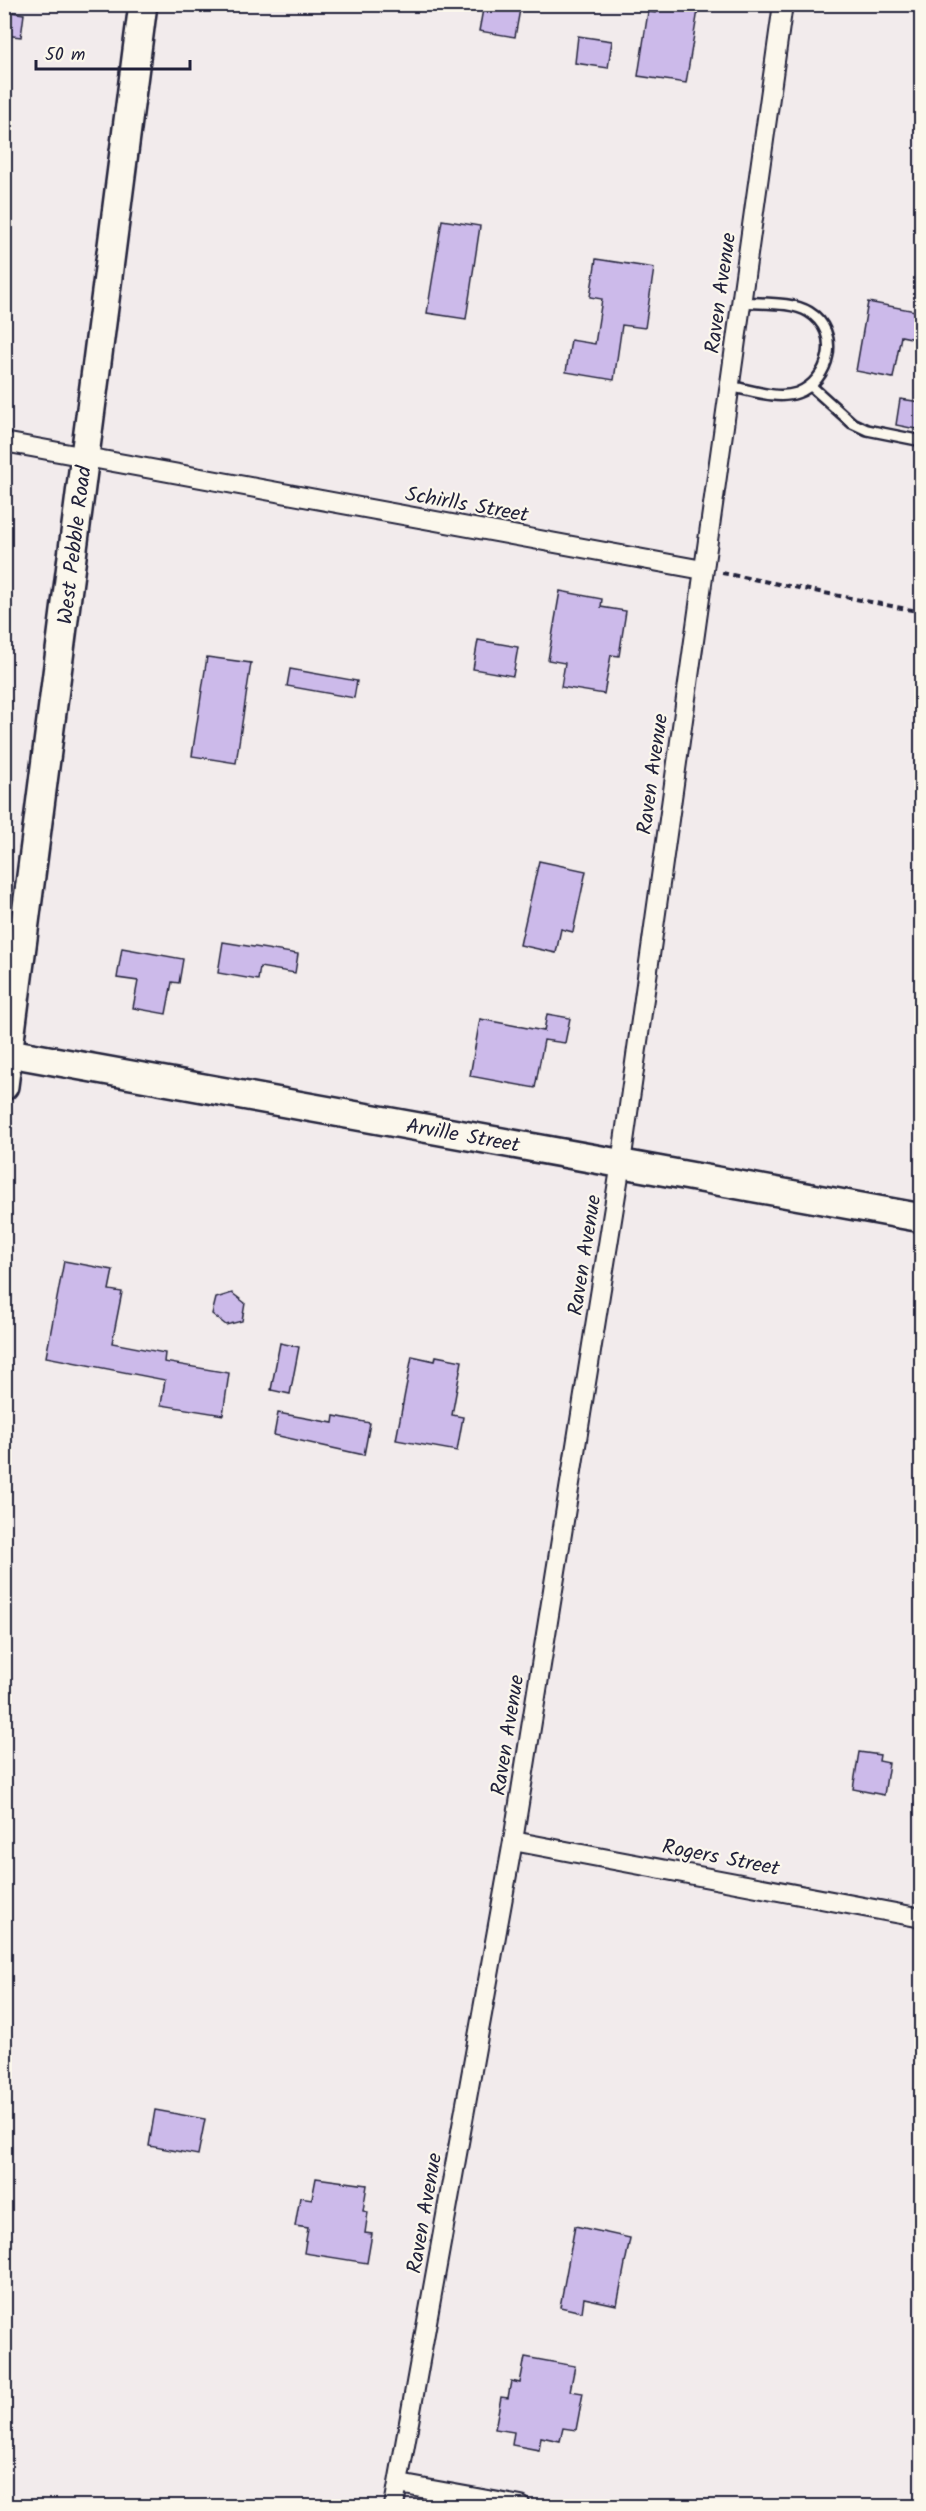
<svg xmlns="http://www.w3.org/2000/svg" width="926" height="2511" viewBox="0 0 926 2511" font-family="Kalam,sans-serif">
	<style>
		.building { fill: #ccbaea; stroke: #22223b; stroke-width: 1.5 }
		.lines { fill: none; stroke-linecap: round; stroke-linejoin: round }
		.lane-casing { stroke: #22223b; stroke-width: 14 }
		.street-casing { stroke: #22223b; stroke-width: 22 }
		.secondary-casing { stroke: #22223b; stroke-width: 32 }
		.path { stroke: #22223b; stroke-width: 4; stroke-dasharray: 6 4.5; stroke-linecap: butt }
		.lane { stroke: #fbf7ec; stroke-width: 9 }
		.street { stroke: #fbf7ec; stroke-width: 18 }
		.secondary { stroke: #fbf7ec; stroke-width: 27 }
		.labels { text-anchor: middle; stroke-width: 4.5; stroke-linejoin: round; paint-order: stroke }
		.street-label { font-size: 21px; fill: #22223b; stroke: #fbf7ec }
	</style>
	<rect width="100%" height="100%" fill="#f2ebec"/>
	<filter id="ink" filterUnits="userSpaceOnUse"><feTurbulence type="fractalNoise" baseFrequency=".0167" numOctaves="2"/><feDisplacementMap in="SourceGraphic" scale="12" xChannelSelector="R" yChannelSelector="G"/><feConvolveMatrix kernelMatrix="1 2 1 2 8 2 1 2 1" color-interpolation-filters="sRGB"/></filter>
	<g filter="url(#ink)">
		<!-- building -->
		<g class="building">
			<polygon points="484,4 521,4 515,37 479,31"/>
			<polygon points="657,4 699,4 686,83 638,76 648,12 656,13"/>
			<polygon points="4,11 24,14 21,37 4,35"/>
			<polygon points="578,36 612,41 608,68 575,63"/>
			<polygon points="442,220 480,226 466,319 427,313"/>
			<polygon points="596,259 654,268 645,328 622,325 614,380 566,372 571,340 595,344 602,299 590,297"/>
			<polygon points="868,302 921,312 921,340 901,336 893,378 856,371"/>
			<polygon points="900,399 921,402 921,430 896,425"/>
			<polygon points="560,591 602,599 601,607 626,611 619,656 611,655 604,694 561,687 565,663 548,660"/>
			<polygon points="478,640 518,647 513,676 473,669"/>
			<polygon points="207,657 251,663 236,763 192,756"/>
			<polygon points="290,669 357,681 354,698 287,686"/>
			<polygon points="539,861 586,871 573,932 561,929 556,953 520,945"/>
			<polygon points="223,942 298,954 295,973 260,967 258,980 218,973"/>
			<polygon points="122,948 183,959 179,983 172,982 166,1014 133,1008 138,981 117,978"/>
			<polygon points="547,1014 570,1018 565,1043 544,1040 535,1088 470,1076 480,1019 544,1031"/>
			<polygon points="64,1261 113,1270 109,1290 122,1292 112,1343 165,1353 164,1362 229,1373 223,1415 161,1405 165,1380 46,1357"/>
			<polygon points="232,1293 245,1303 242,1321 226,1325 212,1314 216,1298"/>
			<polygon points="280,1343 299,1347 290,1394 271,1390"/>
			<polygon points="412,1356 435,1361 436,1356 462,1361 452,1415 463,1417 457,1451 396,1440"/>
			<polygon points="278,1413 333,1423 334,1416 370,1423 364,1455 274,1435"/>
			<polygon points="859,1752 880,1755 879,1761 889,1763 884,1795 853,1789"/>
			<polygon points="155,2110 205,2119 198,2155 149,2146"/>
			<polygon points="316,2178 367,2185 363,2211 368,2212 365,2233 372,2234 367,2263 304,2253 308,2228 295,2226 300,2197 312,2199"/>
			<polygon points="575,2226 630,2238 617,2305 584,2298 582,2312 560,2307"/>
			<polygon points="525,2357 575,2366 570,2391 583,2393 576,2430 563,2428 560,2441 541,2437 539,2450 512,2445 514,2432 495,2429 501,2397 508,2398 511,2381 520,2383"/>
		</g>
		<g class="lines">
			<!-- lane casing -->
			<g class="lane-casing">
				<g id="lane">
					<path d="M729 386C750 390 777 400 797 393 830 381 842 332 809 312 791 301 762 304 742 302"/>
					<polyline points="811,386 852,423 867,430 922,441"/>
				</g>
			</g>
			<!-- street casing -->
			<g class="street-casing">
				<g id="street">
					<polyline points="4,442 703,570"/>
					<polyline points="513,1841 922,1918"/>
					<polyline points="399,2484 521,2506"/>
					<polyline points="394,2506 513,1841 621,1163 783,4"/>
				</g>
			</g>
			<!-- secondary casing -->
			<g class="secondary-casing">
				<g id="secondary">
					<polyline points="4,1052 922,1218"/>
					<polyline points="4,1086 143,4"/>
				</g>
			</g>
			<!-- path -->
			<polyline class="path" points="722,573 922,612"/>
			<!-- lane -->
			<use href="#lane" class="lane"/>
			<!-- street -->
			<use href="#street" class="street"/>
			<!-- secondary -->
			<use href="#secondary" class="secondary"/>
		</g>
	</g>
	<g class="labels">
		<!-- street labels -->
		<g class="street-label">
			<text transform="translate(720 293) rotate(-82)" y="7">Raven Avenue</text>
			<text transform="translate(467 504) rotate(10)" y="7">Schirlls Street</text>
			<text transform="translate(74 545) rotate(-83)" y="7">West Pebble Road</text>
			<text transform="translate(652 774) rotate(-82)" y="7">Raven Avenue</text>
			<text transform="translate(463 1135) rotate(10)" y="7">Arville Street</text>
			<text transform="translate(584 1255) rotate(-81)" y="7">Raven Avenue</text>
			<text transform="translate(507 1735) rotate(-81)" y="7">Raven Avenue</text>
			<text transform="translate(721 1857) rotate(11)" y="7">Rogers Street</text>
			<text transform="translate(424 2213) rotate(-80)" y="7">Raven Avenue</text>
		</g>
	</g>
	<!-- margin -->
	<rect width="926" height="2511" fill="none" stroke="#fbf7ec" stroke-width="24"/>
	<rect x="12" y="12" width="902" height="2487" fill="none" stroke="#22223b" stroke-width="2" filter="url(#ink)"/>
	<!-- scale -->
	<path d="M36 60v9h154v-9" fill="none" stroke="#22223b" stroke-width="3"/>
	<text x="45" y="60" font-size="18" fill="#22223b" stroke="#fbf7ec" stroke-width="4.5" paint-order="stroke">50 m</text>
</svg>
